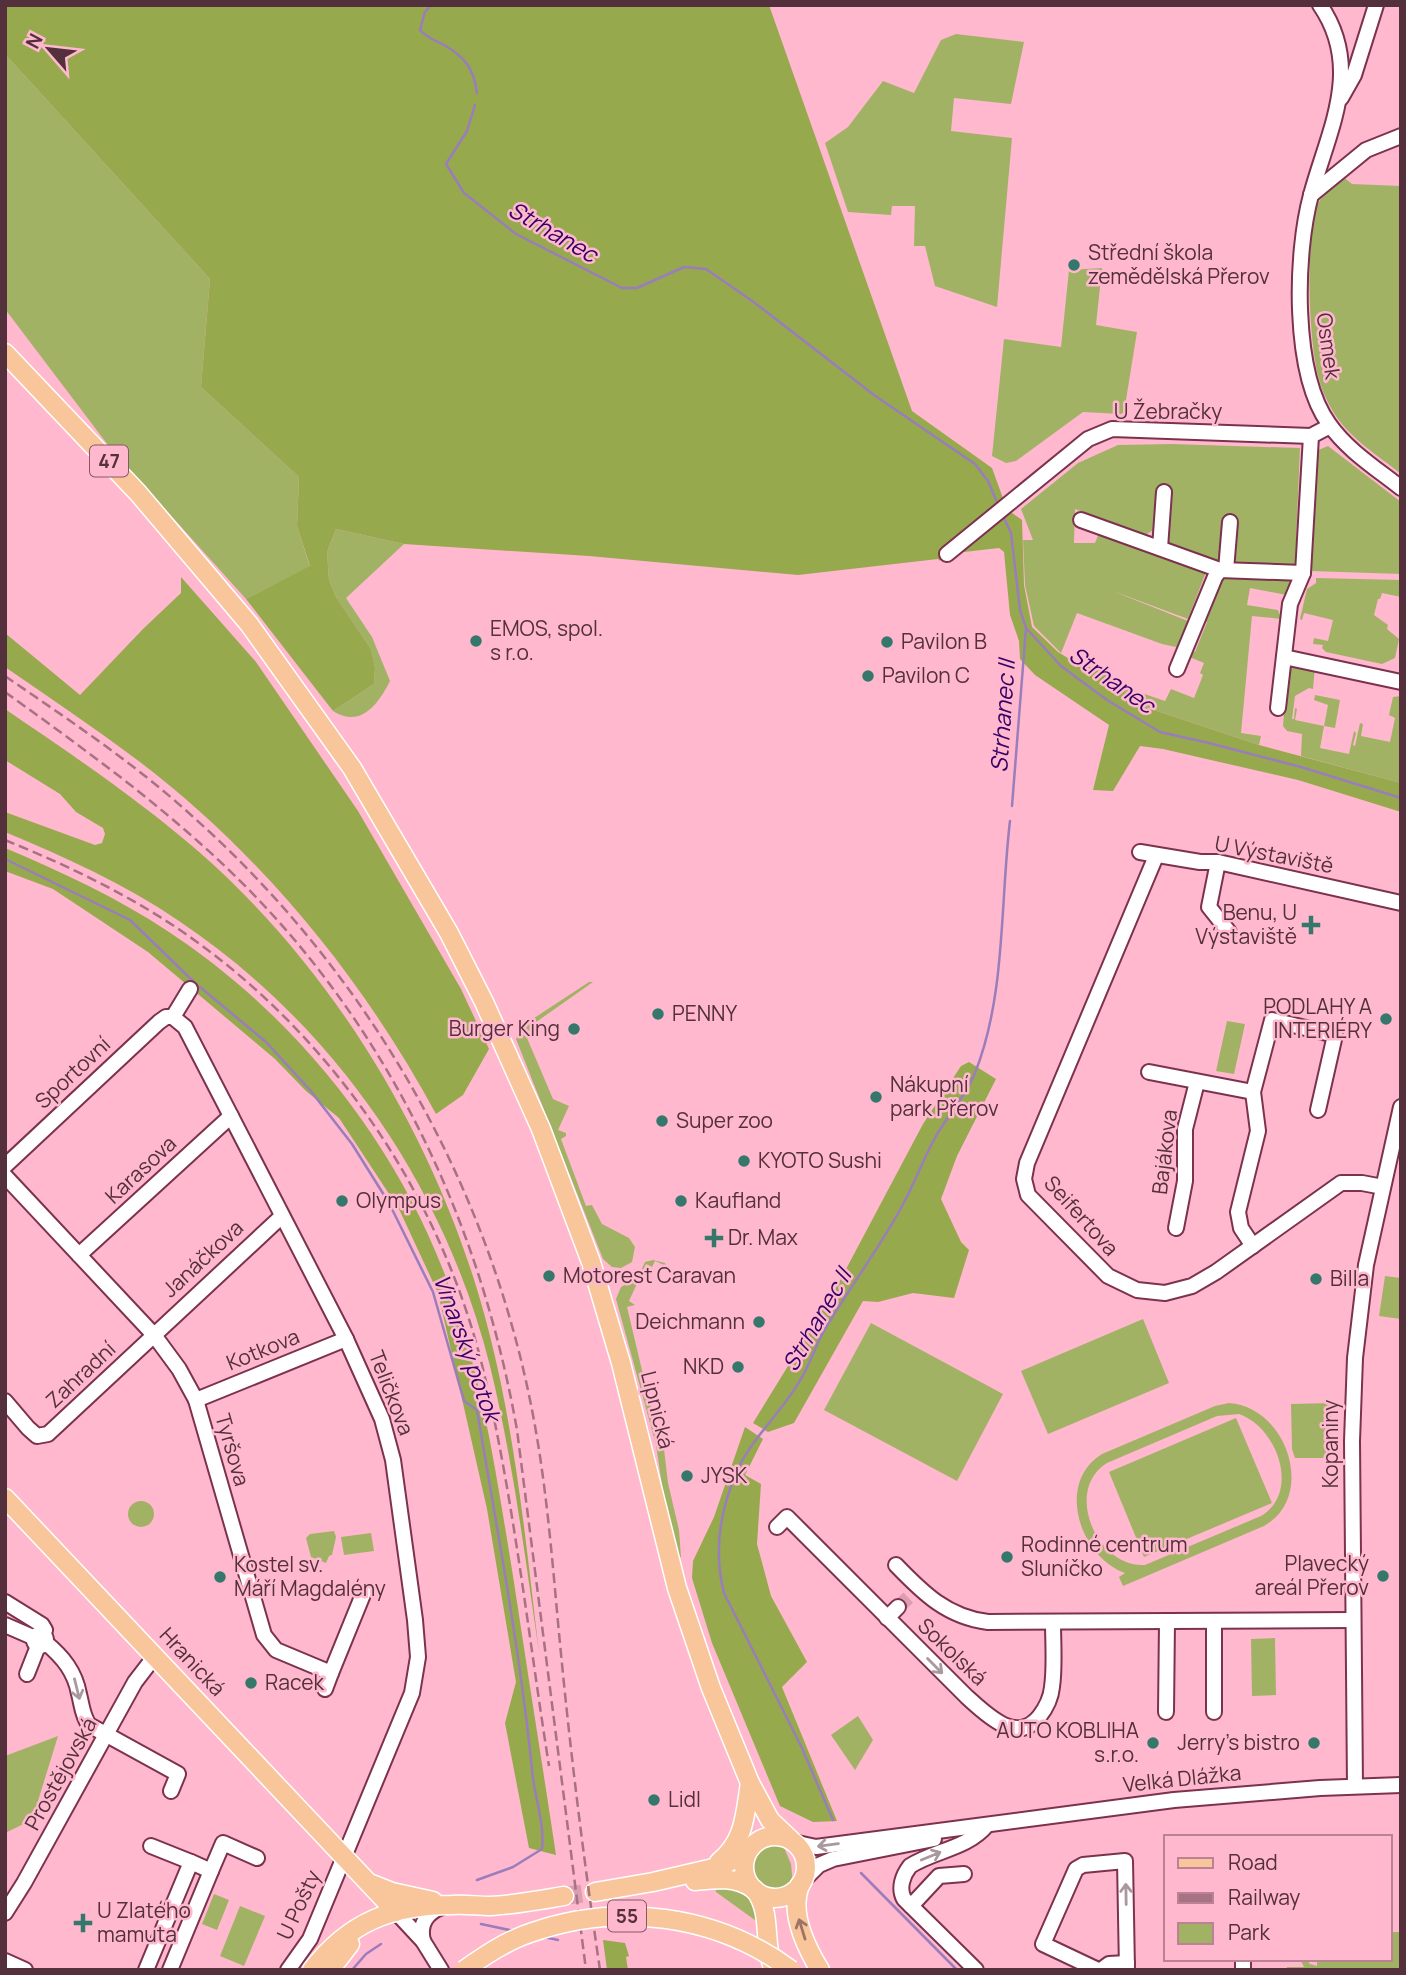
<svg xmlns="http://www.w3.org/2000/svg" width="1406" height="1975" viewBox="0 0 1406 1975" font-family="Manrope,sans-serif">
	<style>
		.green { fill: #a2b265; fill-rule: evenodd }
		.forest { fill: #97a94d }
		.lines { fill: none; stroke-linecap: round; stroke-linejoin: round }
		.stream { stroke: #9a7dbb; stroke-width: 2.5 }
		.minor-tunnel { stroke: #dd9db1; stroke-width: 14; stroke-dasharray: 14 7; stroke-linecap: butt }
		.major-tunnel { stroke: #dd9db1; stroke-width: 18; stroke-dasharray: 18 9; stroke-linecap: butt }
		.minor-casing { stroke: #7c324f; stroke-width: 18 }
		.major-casing { stroke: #fff; stroke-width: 21 }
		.minor { stroke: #fff; stroke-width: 14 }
		.major { stroke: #f9c59b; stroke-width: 18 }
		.rail { stroke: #a77283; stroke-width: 2.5; stroke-dasharray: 10 5; stroke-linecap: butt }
		.major-bridge-casing { stroke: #fff; stroke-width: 21; stroke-linecap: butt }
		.major-bridge { stroke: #f9c59b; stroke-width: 18 }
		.oneway { stroke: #a9989e }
		.oneway2 { stroke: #9e7367 }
		.poi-dot { fill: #35786b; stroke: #ffb8ce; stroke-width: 2.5 }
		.labels { text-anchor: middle; stroke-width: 5; stroke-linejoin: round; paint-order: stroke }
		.shield { fill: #ffb8ce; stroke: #875968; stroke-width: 2 }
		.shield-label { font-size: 19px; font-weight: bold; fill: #53303c }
		.poi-label { font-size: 21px; fill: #53303c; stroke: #ffb8ce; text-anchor: start }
		.street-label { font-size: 21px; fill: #53303c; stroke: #ffb8ce }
		.water-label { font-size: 23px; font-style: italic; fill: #360267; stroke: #ffb8ce }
	</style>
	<rect width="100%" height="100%" fill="#ffb8ce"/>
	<!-- green -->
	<g class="green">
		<polygon points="956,34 1024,42 1011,104 954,98 951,131 1012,138 997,307 935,286 925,246 914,246 915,206 892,206 891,215 848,212 825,143 848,127 883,81 914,93 941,40"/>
		<polygon points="5,54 210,279 201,387 299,477 297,526 310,567 246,599 111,449 5,309"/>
		<path d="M1342 176 1352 184 1401 186V474C1379 456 1349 438 1334 413 1328 403 1322 391 1319 379 1309 345 1305 243 1316 209 1320 195 1333 185 1342 176Z"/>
		<polygon points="1102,268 1096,325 1137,332 1124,412 1121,414 1083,412 1016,461 1006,463 992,456 1004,339 1061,347 1069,270"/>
		<polygon points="1172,444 1300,448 1295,567 1224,563 1168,543 1170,487 1158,487 1157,528 1145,535 1075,509 1074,543 1095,543 1099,533 1206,572 1188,619 1110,590 1193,623 1181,648 1162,644 1077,613 1061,653 1034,626 1025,585 1023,540 1033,540 1021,509 1078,463 1118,445"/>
		<polygon points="1328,446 1401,502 1401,574 1311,571 1316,451"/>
		<path d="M336 529 404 544 346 598 372 637 390 681C379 703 361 729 333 711L374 684 375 668 371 649 336 597 329 580 327 552Z"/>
		<polygon points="1223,576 1297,577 1292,596 1250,588 1247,605 1278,610 1281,619 1252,616 1241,733 1261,736 1259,745 1142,706 1123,689 1124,687 1165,701 1171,689 1194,698 1203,675 1200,673 1204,663 1187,656 1189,650 1195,652 1207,622 1201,620"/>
		<polygon points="1316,578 1401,580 1401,597 1382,593 1380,599 1378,599 1374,615 1388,625 1387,629 1399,639 1395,658 1382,664 1326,652 1322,648 1323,645 1313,644 1314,638 1328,641 1333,620 1304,613 1302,620 1300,619 1307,589 1316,583"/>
		<polygon points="1293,666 1315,667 1313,689 1309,688 1295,696 1292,719 1294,719 1295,708 1297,709 1295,720 1324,726 1328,705 1314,700 1315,695 1340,700 1335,728 1324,726 1320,748 1349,754 1354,731 1356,733 1353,745 1355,746 1360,723 1363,724 1361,736 1390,742 1395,718 1389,715 1393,697 1401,696 1401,783 1301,756 1302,734 1287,731 1283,726 1287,673"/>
		<polygon points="589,982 593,982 532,1025 527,1038 553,1099 569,1106 558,1130 566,1133 566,1136 561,1139 586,1206 592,1205 602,1224 629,1238 635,1247 632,1262 621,1268 612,1267 603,1259 516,1039 522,1026"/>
		<polygon points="1227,1021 1245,1024 1234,1074 1216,1071"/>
		<polygon points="653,1260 665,1263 667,1269 663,1271 664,1265 655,1261 652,1267 646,1264 629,1301 635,1305 627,1307 655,1425 661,1424 668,1483 679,1530 681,1557 678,1558 664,1499 656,1445 616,1299 621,1287 638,1277 645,1262"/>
		<polygon points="1385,1276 1401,1278 1401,1319 1379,1316"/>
		<polygon points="1143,1319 1169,1383 1048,1434 1021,1371"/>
		<polygon points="871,1323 1003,1394 957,1481 824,1410"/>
		<path d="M1229 1403C1287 1407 1317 1496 1264 1526L1123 1586 1119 1577 1125 1573C1080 1557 1055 1483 1102 1454L1215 1406ZM1239 1414C1277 1427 1301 1492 1261 1516L1145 1565C1097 1568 1063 1490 1107 1463L1217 1416Z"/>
		<polygon points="1331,1403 1330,1458 1295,1458 1292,1449 1291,1404"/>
		<polygon points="1236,1418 1272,1503 1144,1557 1109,1472"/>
		<circle cx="141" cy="1514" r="13"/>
		<polygon points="334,1531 336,1537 332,1555 329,1556 326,1563 311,1557 306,1538 310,1534"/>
		<polygon points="371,1533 374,1551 344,1555 341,1537"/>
		<polygon points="1275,1638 1276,1695 1252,1696 1251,1639"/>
		<polygon points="858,1716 873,1740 855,1770 831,1735"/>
		<polygon points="58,1736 38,1801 36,1818 5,1833 5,1756"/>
		<path d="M771 1842 782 1843 791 1864 793 1885C766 1902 739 1878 757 1851Z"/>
		<polygon points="714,1884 750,1892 759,1923 716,1892"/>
		<polygon points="214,1894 229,1900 217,1930 202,1924"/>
		<polygon points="1390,1902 1393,1902 1393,1932 1401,1932 1401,1970 1287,1970 1287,1967 1304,1967 1300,1959 1306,1959 1310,1964 1317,1966 1317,1959 1390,1959"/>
		<polygon points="240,1906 265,1916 244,1966 220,1956"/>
	</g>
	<!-- forest -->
	<g class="forest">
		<polygon points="5,5 769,5 912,411 992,468 1004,501 946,548 940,561 938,559 798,575 589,556 404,544 336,529 327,552 329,580 336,597 371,649 375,668 374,684 333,711 246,599 310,566 297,526 299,477 201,387 210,279 5,54"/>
		<polygon points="1008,510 1022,520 1024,585 1032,627 1058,652 1071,660 1102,671 1142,706 1259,745 1401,783 1401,812 1298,780 1163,749 1140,746 1113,791 1093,790 1109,725 1035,675 1020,659 1019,641 1010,615 1004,552 999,548 955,553"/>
		<path d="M181 577 256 662 358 811 461 989 489 1049 463 1095 436 1114C363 979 263 856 140 762 96 729 50 698 5 667V633L80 695 143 629 181 593Z"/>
		<path d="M5 709C71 754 138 799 198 851 339 974 443 1151 489 1332 516 1437 526 1545 539 1652 525 1557 513 1460 490 1366 445 1186 333 1024 179 921 125 884 65 857 5 832V812L95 845 102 843 105 834 103 828 76 812 60 794 5 760Z"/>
		<path d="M5 848C62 872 118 898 169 932 301 1019 407 1155 456 1306 485 1394 498 1485 513 1576 527 1669 542 1762 556 1855L529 1848 505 1723 516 1682 487 1509 438 1293 399 1209 339 1118 306 1091 275 1059 148 952 53 889 5 871Z"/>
		<polygon points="969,1062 996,1079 957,1156 941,1199 961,1242 969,1250 954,1298 913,1293 878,1302 863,1301 794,1423 768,1432 753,1423 836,1288 923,1124 961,1066"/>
		<polygon points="745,1427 763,1439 745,1475 761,1484 757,1544 771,1596 807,1662 782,1687 837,1821 813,1822 780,1806 712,1643 692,1578 693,1561 714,1517"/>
		<polygon points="603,1940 625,1943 629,1956 626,1957 628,1970 607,1970"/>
	</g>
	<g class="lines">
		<!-- stream -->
		<g class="stream">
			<path d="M431 5 425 12 420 30C427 38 435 40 444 45 465 57 474 69 477 93"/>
			<polyline points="475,105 467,131 446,164 464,193 516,234 622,288 637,288 684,267 706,269 755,303 874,395 975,464 988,481 999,507"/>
			<polyline points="1003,516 1011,533 1020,610 1026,628 1061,666 1107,700 1160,732 1209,743 1301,767 1401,798"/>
			<polyline points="1012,806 1026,628"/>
			<polyline points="5,859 130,920 194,982"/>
			<path d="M200 987 266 1042 310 1090 352 1144 389 1203 433 1292 464 1401 477 1410C497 1530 520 1649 532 1770 534 1796 545 1822 542 1849L513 1867 477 1880"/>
			<path d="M833 1820 801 1746 724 1593C713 1550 720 1509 738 1469 750 1441 783 1410 799 1382 809 1367 814 1350 822 1334 847 1291 877 1252 901 1208 914 1185 923 1159 936 1136 949 1114 965 1097 975 1073 1006 995 1000 904 1010 821"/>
			<polyline points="861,1873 957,1970"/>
			<polyline points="481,1924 514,1931"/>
			<polyline points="544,1937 558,1940"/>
			<polyline points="352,1970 366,1954 381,1944"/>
		</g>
		<!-- minor-tunnel -->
		<polyline class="minor-tunnel" points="898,1607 910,1596"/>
		<!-- major-tunnel -->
		<polyline class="major-tunnel" points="564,1896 595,1892"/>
		<!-- minor casing -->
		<g class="minor-casing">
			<g id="minor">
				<path d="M1320 5C1364 69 1328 131 1311 195 1295 254 1292 373 1329 424 1347 450 1377 469 1401 488"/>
				<polyline points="1341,98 1354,75 1376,5"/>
				<polyline points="1311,195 1366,150 1401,136"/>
				<polyline points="1081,520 1220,570"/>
				<polyline points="1160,548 1164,492"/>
				<polyline points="947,554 1088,439 1112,429 1311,436"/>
				<polyline points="1226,570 1230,522"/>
				<polyline points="1284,657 1401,682"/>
				<polyline points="1177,669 1215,577 1220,570 1303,573"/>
				<polyline points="1278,708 1290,604 1303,573 1311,436 1330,426"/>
				<polyline points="1140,852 1200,862 1218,862 1401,903"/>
				<polyline points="1156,856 1027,1163 1024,1179 1028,1195 1108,1276 1137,1290 1165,1293 1192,1286 1216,1272 1341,1183 1362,1183 1383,1187"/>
				<polyline points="1218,862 1209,907 1229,932"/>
				<polyline points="173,1017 185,1027 346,1339 382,1419 393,1460 415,1620 418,1657 412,1693 310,1939 288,1970"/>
				<polyline points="173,1017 190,989"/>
				<polyline points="1149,1072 1253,1092"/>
				<polyline points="5,1166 159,1022 166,1017 173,1017"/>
				<polyline points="5,1176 154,1335 179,1369 196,1400 264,1635 276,1650 331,1673 364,1592"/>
				<polyline points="1176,1228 1185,1181 1185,1129 1197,1082"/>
				<polyline points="1253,1246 1241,1228 1238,1212 1258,1131 1253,1092 1272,1020 1335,1035 1318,1110"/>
				<polyline points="79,1255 231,1116"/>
				<polyline points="196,1400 346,1339"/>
				<polyline points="5,1401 28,1428 37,1436 48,1434 282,1216"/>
				<path d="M777 1527 787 1517 967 1697C986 1714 1016 1745 1039 1717 1046 1708 1051 1698 1052 1687 1055 1666 1053 1644 1053 1622"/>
				<path d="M896 1565C923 1593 947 1617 988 1622L1353 1620"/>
				<polyline points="5,1602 42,1625 45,1630 43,1635"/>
				<polyline points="887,1618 898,1607"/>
				<polyline points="1214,1621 1214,1712"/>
				<polyline points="5,1625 35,1638"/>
				<circle cx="40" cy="1640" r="6"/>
				<path d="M46 1643C63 1657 75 1672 79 1694 82 1705 82 1715 89 1725L178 1774 171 1791"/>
				<polyline points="27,1674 38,1646"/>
				<polyline points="325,1689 331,1673"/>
				<polyline points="1166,1712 1167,1622"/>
				<polyline points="1355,1786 1352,1441 1355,1358 1366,1265 1401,1107"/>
				<polyline points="793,1842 816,1847 1174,1800 1320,1788 1401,1785"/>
				<polyline points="151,1846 191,1862"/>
				<polyline points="802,1882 819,1865 833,1859 934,1839"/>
				<polyline points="911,1906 939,1876 964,1874"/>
				<polyline points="396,1912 423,1941 441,1970"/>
				<polyline points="5,1913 24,1883 135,1682 155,1656"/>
				<path d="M423 1941C419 1924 426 1913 442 1907"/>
				<polyline points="1243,1959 1243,1970"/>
				<polyline points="5,1961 25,1970"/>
				<polyline points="146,1970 191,1862 211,1871 223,1843 257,1858"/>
				<polyline points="170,1970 211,1871"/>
				<path d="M976 1970 904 1899C898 1888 903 1875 910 1866 935 1850 967 1849 987 1825"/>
				<polyline points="1098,1970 1043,1944 1076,1869 1083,1865 1125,1861 1127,1970"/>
				<polyline points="1101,1970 1109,1964 1127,1963"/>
			</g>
		</g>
		<!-- major casing -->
		<g class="major-casing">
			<g id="major">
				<polyline points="5,353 138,493 249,624 352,768 449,933 484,1002 541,1129 591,1262 621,1363 677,1588 711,1688 750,1783 770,1820 790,1839"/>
				<polyline points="5,1498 396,1912"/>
				<circle cx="775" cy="1867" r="31"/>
				<path d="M719 1862C745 1841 745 1814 750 1783"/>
				<path d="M695 1881C715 1879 735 1876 752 1888"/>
				<polyline points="372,1884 392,1892 433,1901"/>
				<path d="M800 1885C789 1912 806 1947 820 1970"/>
				<path d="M755 1890C773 1914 762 1944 774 1970"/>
				<polyline points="595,1892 653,1882 722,1866 748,1851"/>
				<path d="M312 1970C349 1922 392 1905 452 1905 465 1904 477 1906 490 1906 514 1905 540 1900 564 1896"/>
				<polyline points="330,1970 350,1944"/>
			</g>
		</g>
		<!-- minor -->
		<use href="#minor" class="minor"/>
		<!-- major -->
		<use href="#major" class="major"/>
		<!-- rail -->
		<g class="rail">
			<path d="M5 676C69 720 134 763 191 815 370 974 493 1190 535 1426 549 1504 554 1585 562 1664 572 1766 585 1868 600 1970"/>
			<path d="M5 692C73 741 140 789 202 845 375 999 477 1204 517 1430L586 1970"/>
			<path d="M5 840C64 864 121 891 174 926 327 1028 440 1191 483 1369 514 1499 528 1634 549 1766"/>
		</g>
		<!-- major-bridge casing -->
		<g class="major-bridge-casing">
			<path id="major-bridge" d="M464 1970C484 1956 506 1941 530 1933 617 1902 716 1914 791 1970"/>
		</g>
		<!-- major-bridge -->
		<use href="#major-bridge" class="major-bridge"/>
	</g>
	<!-- one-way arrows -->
	<defs><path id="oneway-shaft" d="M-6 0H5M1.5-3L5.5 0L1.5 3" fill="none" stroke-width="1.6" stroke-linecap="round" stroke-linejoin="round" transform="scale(1.75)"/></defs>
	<g class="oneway">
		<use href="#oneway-shaft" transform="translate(935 1666) rotate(45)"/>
		<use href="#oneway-shaft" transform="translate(77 1689) rotate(76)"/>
		<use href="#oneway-shaft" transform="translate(828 1845) rotate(173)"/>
		<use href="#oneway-shaft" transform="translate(931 1856) rotate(-22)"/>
		<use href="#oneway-shaft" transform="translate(1126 1894) rotate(-91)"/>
	</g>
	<use class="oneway2" href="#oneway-shaft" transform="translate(802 1929) rotate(-107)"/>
	<!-- markers -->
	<g class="poi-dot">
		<circle cx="1074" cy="265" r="7"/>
		<circle cx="476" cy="641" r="7"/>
		<circle cx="887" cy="642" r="7"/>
		<circle cx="868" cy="676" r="7"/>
		<path d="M1307.5 914.5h7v7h7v7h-7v7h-7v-7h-7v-7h7z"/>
		<circle cx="658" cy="1014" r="7"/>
		<circle cx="1386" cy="1019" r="7"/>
		<circle cx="574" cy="1029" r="7"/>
		<circle cx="876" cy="1097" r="7"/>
		<circle cx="662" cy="1121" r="7"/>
		<circle cx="744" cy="1161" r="7"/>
		<circle cx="342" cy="1201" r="7"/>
		<circle cx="681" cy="1201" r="7"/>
		<path d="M710.5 1227.5h7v7h7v7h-7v7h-7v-7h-7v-7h7z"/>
		<circle cx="549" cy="1276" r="7"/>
		<circle cx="1316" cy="1279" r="7"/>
		<circle cx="759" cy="1322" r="7"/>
		<circle cx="738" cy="1367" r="7"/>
		<circle cx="687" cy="1476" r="7"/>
		<circle cx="1007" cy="1557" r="7"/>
		<circle cx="1383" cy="1576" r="7"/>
		<circle cx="220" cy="1577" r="7"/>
		<circle cx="251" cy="1683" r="7"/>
		<circle cx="1153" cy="1743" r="7"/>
		<circle cx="1314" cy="1743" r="7"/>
		<circle cx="654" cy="1800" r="7"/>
		<path d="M79.5 1912.5h7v7h7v7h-7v7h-7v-7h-7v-7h7z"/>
	</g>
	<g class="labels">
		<!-- shield labels -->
		<g class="shield">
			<rect x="90" y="445.5" width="38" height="31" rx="5"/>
			<rect x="608" y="1900.5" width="38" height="31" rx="5"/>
		</g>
		<g class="shield-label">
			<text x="109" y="468">47</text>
			<text x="627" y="1923">55</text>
		</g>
		<!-- poi labels -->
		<g class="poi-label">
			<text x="1088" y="260">Střední škola<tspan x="1088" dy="24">zemědělská Přerov</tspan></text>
			<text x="490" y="636">EMOS, spol.<tspan x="490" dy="24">s r.o.</tspan></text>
			<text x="901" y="649">Pavilon B</text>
			<text x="882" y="683">Pavilon C</text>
			<text x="1297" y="920" text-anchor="end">Benu, U<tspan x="1297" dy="24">Výstaviště</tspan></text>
			<text x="1372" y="1014" text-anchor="end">PODLAHY A<tspan x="1372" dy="24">INTERIÉRY</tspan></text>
			<text x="672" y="1021">PENNY</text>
			<text x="560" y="1036" text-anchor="end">Burger King</text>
			<text x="890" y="1092">Nákupní<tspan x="890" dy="24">park Přerov</tspan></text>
			<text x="676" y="1128">Super zoo</text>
			<text x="758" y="1168">KYOTO Sushi</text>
			<text x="356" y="1208">Olympus</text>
			<text x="695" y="1208">Kaufland</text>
			<text x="728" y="1245">Dr. Max</text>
			<text x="563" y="1283">Motorest Caravan</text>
			<text x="1330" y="1286">Billa</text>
			<text x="745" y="1329" text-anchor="end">Deichmann</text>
			<text x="724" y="1374" text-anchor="end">NKD</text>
			<text x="701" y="1483">JYSK</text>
			<text x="1021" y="1552">Rodinné centrum<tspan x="1021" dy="24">Sluníčko</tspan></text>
			<text x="1369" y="1571" text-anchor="end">Plavecký<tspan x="1369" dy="24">areál Přerov</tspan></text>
			<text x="234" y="1572">Kostel sv.<tspan x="234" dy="24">Máří Magdalény</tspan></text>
			<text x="265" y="1690">Racek</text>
			<text x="1139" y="1738" text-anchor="end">AUTO KOBLIHA<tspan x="1139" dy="24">s.r.o.</tspan></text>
			<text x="1300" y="1750" text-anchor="end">Jerry’s bistro</text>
			<text x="668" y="1807">Lidl</text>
			<text x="97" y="1918">U Zlatého<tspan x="97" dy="24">mamuta</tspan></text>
		</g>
		<!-- street labels -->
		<g class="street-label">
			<text transform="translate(1328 346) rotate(82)" y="7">Osmek</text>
			<text x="1168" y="419">U Žebračky</text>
			<text transform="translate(1274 855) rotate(11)" y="7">U Výstaviště</text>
			<text transform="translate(73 1073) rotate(-43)" y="7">Sportovní</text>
			<text transform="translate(1165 1152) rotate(-83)" y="7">Bajákova</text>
			<text transform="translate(141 1170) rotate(-43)" y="7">Karasova</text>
			<text transform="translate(1081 1216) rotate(48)" y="7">Seifertova</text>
			<text transform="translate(203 1259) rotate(-43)" y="7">Janáčkova</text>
			<text transform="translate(263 1350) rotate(-22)" y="7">Kotkova</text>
			<text transform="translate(81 1375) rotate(-43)" y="7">Zahradní</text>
			<text transform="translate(391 1393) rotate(69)" y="7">Teličkova</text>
			<text transform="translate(657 1410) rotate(76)" y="7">Lipnická</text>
			<text transform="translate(1331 1444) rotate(-90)" y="7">Kopaniny</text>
			<text transform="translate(232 1450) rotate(74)" y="7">Tyršova</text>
			<text transform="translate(952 1652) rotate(44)" y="7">Sokolská</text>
			<text transform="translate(192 1662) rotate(47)" y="7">Hranická</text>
			<text transform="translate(61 1774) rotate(-61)" y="7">Prostějovská</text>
			<text transform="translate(1182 1779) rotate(-6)" y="7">Velká Dlážka</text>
			<text transform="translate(299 1905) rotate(-65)" y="7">U Pošty</text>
		</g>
		<!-- water labels -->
		<g class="water-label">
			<text transform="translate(553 232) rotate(30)" y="8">Strhanec</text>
			<text transform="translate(1112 680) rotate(35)" y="8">Strhanec</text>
			<text transform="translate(1003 716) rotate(-86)" y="8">Strhanec II</text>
			<text transform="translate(817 1320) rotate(-60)" y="8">Strhanec II</text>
			<text transform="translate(467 1348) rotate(70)" y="8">Vinarský potok</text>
		</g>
	</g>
	<!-- border -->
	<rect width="1406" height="1975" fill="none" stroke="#53303c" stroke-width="14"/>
	<!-- legend -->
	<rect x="1164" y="1835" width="228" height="126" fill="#ffb8ce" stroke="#ba8294" stroke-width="2"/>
	<rect x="1178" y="1858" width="35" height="10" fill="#f9c59b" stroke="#ba8294" stroke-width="2"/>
	<text x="1228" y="1870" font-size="21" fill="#53303c">Road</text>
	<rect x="1178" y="1893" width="35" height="10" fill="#a77283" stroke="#ba8294" stroke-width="2"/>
	<text x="1228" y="1905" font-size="21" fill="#53303c">Railway</text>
	<rect x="1178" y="1923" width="35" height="21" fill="#a2b265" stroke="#ba8294" stroke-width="2"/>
	<text x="1228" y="1940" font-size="21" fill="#53303c">Park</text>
	<!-- north arrow -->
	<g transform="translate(49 49) rotate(298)" stroke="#ffb8ce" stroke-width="5" paint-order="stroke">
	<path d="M0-5L12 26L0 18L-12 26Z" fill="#53303c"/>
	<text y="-10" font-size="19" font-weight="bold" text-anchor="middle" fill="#53303c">N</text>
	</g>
</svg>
